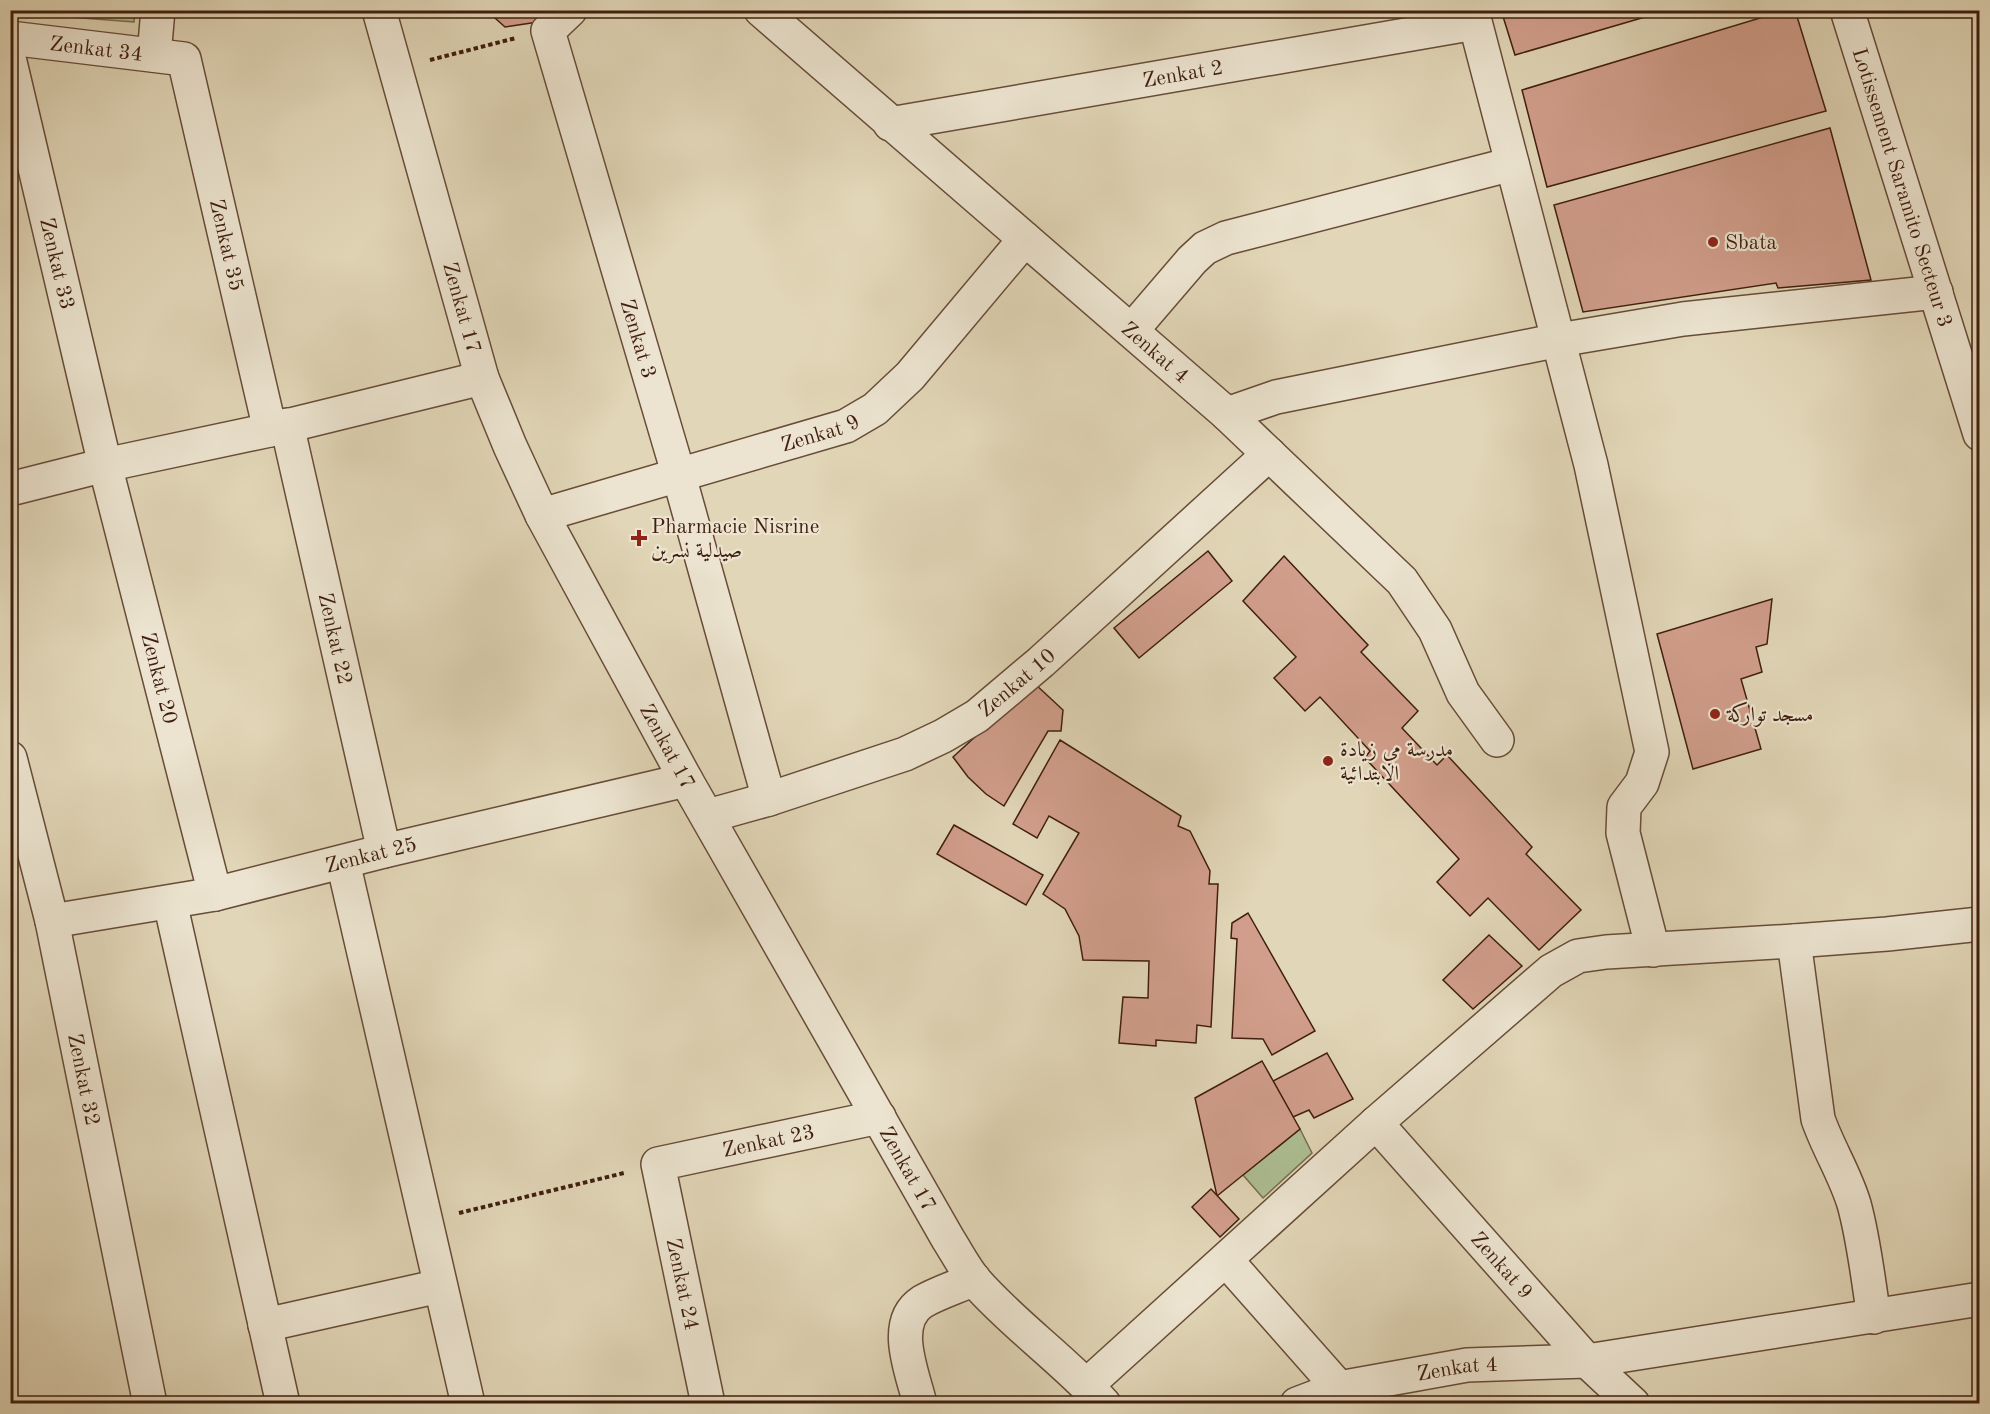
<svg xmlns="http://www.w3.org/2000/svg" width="1990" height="1414" viewBox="0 0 1990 1414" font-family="'Old Standard TT',Amiri,serif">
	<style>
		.green { fill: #adbf93; stroke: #766e50; stroke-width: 1.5 }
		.building { fill: #d19e8b; stroke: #401e0e; stroke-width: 1.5 }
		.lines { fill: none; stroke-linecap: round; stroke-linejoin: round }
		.minor-casing { stroke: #684c38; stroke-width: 36 }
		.path { stroke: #401e0e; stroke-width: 4; stroke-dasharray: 4.5 3; stroke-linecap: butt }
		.minor { stroke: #ece4d0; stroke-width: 33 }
		.poi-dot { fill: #8f2418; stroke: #ece4d0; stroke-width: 2 }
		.labels { text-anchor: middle; stroke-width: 4.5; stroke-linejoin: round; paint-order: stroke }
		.street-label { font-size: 21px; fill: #401e0e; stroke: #ece4d0 }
		.poi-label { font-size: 21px; fill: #401e0e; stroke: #ece4d0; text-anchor: start }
	</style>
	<rect width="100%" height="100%" fill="#e1d6b7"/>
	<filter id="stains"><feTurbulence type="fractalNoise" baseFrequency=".00333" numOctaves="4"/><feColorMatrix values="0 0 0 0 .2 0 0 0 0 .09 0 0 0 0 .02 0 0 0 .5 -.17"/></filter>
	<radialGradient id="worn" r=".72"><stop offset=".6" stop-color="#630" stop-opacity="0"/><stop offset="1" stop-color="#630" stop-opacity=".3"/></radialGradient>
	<!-- green -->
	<g class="green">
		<polygon points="17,10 135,10 135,11 134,22 16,13"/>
		<polygon points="1300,1129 1312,1153 1263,1198 1243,1175"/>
	</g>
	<!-- building -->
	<g class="building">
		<polygon points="486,10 549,10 538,22 505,27"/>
		<polygon points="1501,10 1669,10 1515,55"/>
		<polygon points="1769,10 1795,10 1826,111 1547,187 1522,90 1770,15"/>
		<polygon points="1830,128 1871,280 1778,288 1776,283 1583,312 1554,205"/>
		<polygon points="1208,551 1232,581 1139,658 1114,628"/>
		<polygon points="1284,556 1368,645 1361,652 1418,711 1402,728 1437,765 1447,755 1532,847 1526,854 1581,910 1539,950 1488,898 1470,916 1437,882 1459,859 1365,758 1370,751 1320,697 1305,711 1274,678 1296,657 1243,601"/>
		<polygon points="1772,599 1767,644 1756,647 1762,672 1741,679 1761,749 1693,769 1657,634"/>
		<polygon points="1034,683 1063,710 1061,731 1048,731 1004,806 986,794 968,777 953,757"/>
		<polygon points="1060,740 1181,816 1178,826 1190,831 1210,871 1209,884 1218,884 1211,1027 1197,1025 1196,1043 1156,1040 1156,1046 1119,1043 1123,997 1148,998 1149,961 1083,960 1079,936 1065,909 1043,894 1079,833 1049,816 1037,838 1013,824"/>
		<polygon points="954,825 1043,875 1026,905 937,854"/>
		<polygon points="1248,913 1315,1031 1272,1055 1263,1039 1232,1038 1237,939 1231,938 1232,923"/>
		<polygon points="1489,935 1522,966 1473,1009 1443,980"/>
		<polygon points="1327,1053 1353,1099 1314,1118 1309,1110 1293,1117 1273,1081"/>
		<polygon points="1262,1061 1300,1129 1217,1196 1195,1098"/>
		<polygon points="1211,1189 1239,1219 1220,1237 1192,1207"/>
	</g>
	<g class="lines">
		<!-- minor casing -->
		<g class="minor-casing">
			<g id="minor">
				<path id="s1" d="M379 10 482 378 510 446 542 515 686 780 948 1239C957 1253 965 1269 976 1282 1015 1326 1064 1360 1104 1404"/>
				<path id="s2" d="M570 10 548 31 679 476 769 799"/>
				<path id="s3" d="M761 10 1227 414 1402 581 1435 630 1463 693 1497 740"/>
				<polyline points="1472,10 1591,465 1652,752 1642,783 1624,807 1623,833 1653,950"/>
				<path id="s4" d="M1847 10 1980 434"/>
				<path id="s5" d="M10 38 184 59 270 430"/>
				<polyline points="154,55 158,10"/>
				<path id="s6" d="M10 62 105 465 215 894"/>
				<path id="s7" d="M890 124 1475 23"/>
				<polyline points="1132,330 1192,260 1205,248 1226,238 1512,164"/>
				<polyline points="1227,414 1276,397 1559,340 1683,319 1936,292"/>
				<path id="s8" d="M287 425 384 851"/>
				<polyline points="10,489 105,465 270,430 482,378"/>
				<path id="s9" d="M542 515 846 426 875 409 910 376 1025 239"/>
				<path id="s10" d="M10 758 52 921 150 1404"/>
				<path id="s11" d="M708 816 769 799 905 754 943 736 977 716 1041 662 1269 454"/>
				<polyline points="343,862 468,1404"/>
				<polyline points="170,902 283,1404"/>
				<path id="s12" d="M52 921 215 894 384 851 686 780"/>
				<path d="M1794 941 1818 1119C1828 1148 1845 1174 1854 1204 1864 1240 1868 1279 1874 1317"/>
				<path id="s13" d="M1376 1123 1587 1361 1633 1404"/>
				<polyline points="1226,1260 1339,1388"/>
				<polyline points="265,1325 440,1286"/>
				<polyline points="1087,1385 1376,1123 1551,971 1578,956 1606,952 1794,941 1887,934 1980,924"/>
				<path id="s14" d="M708 1404 658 1164 879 1117"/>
				<path d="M920 1404C913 1374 890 1323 922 1302 937 1293 957 1287 974 1279"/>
				<path id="s15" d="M1297 1404 1339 1388 1467 1365 1587 1361 1980 1299"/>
			</g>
		</g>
		<!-- path -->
		<g class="path">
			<polyline points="430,60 516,38"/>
			<polyline points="459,1213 624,1173"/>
		</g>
		<!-- minor -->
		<use href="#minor" class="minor"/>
	</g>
	<!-- markers -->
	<g class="poi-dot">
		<circle cx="1713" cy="242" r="6"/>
		<path d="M636 529h6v6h6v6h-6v6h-6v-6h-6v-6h6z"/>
		<circle cx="1715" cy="714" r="6"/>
		<circle cx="1328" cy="761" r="6"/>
	</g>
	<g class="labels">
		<!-- street labels -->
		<g class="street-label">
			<text dy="7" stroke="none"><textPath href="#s5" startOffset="87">Zenkat 34</textPath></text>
			<text dy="7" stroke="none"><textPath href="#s7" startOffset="297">Zenkat 2</textPath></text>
			<text dy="7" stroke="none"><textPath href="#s4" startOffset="186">Lotissement Saramito Secteur 3</textPath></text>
			<text dy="7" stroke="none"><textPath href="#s5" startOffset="366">Zenkat 35</textPath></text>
			<text dy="7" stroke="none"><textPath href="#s6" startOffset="207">Zenkat 33</textPath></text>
			<text dy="7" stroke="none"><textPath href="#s1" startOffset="309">Zenkat 17</textPath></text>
			<text dy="7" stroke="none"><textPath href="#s2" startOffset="351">Zenkat 3</textPath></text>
			<text dy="7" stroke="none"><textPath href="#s3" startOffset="522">Zenkat 4</textPath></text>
			<text dy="7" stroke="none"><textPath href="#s9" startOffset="290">Zenkat 9</textPath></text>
			<text dy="7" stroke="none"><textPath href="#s8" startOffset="219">Zenkat 22</textPath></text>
			<text dy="7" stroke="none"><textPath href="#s6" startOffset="634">Zenkat 20</textPath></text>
			<text dy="7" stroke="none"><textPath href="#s11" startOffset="340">Zenkat 10</textPath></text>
			<text dy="7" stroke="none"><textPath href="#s1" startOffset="795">Zenkat 17</textPath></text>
			<text dy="7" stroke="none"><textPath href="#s12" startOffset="326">Zenkat 25</textPath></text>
			<text dy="7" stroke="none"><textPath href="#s10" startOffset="330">Zenkat 32</textPath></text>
			<text dy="7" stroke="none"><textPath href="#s14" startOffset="358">Zenkat 23</textPath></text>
			<text dy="7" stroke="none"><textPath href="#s1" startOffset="1281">Zenkat 17</textPath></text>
			<text dy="7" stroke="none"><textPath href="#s13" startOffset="190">Zenkat 9</textPath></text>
			<text transform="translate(683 1284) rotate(78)" y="7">Zenkat 24</text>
			<text dy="7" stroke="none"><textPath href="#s15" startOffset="165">Zenkat 4</textPath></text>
		</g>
		<!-- poi labels -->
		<g class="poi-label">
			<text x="1725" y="249">Sbata</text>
			<text x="651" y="533">Pharmacie Nisrine<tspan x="651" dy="24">صيدلية نسرين</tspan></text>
			<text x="1727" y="721">مسجد تواركة</text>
			<text x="1340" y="756">مدرسة مي زيادة<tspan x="1340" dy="24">الابتدائية</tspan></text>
		</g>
	</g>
	<!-- margin -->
	<rect width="1990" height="1414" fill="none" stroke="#e1d6b7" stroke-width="36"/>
	<rect x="12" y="12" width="1966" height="1390" fill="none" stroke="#401e0e" stroke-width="3"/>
	<rect x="18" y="18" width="1954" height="1378" fill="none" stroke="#401e0e" stroke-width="1.5"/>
	<rect width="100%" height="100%" filter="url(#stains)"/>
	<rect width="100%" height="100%" fill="url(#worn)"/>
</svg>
